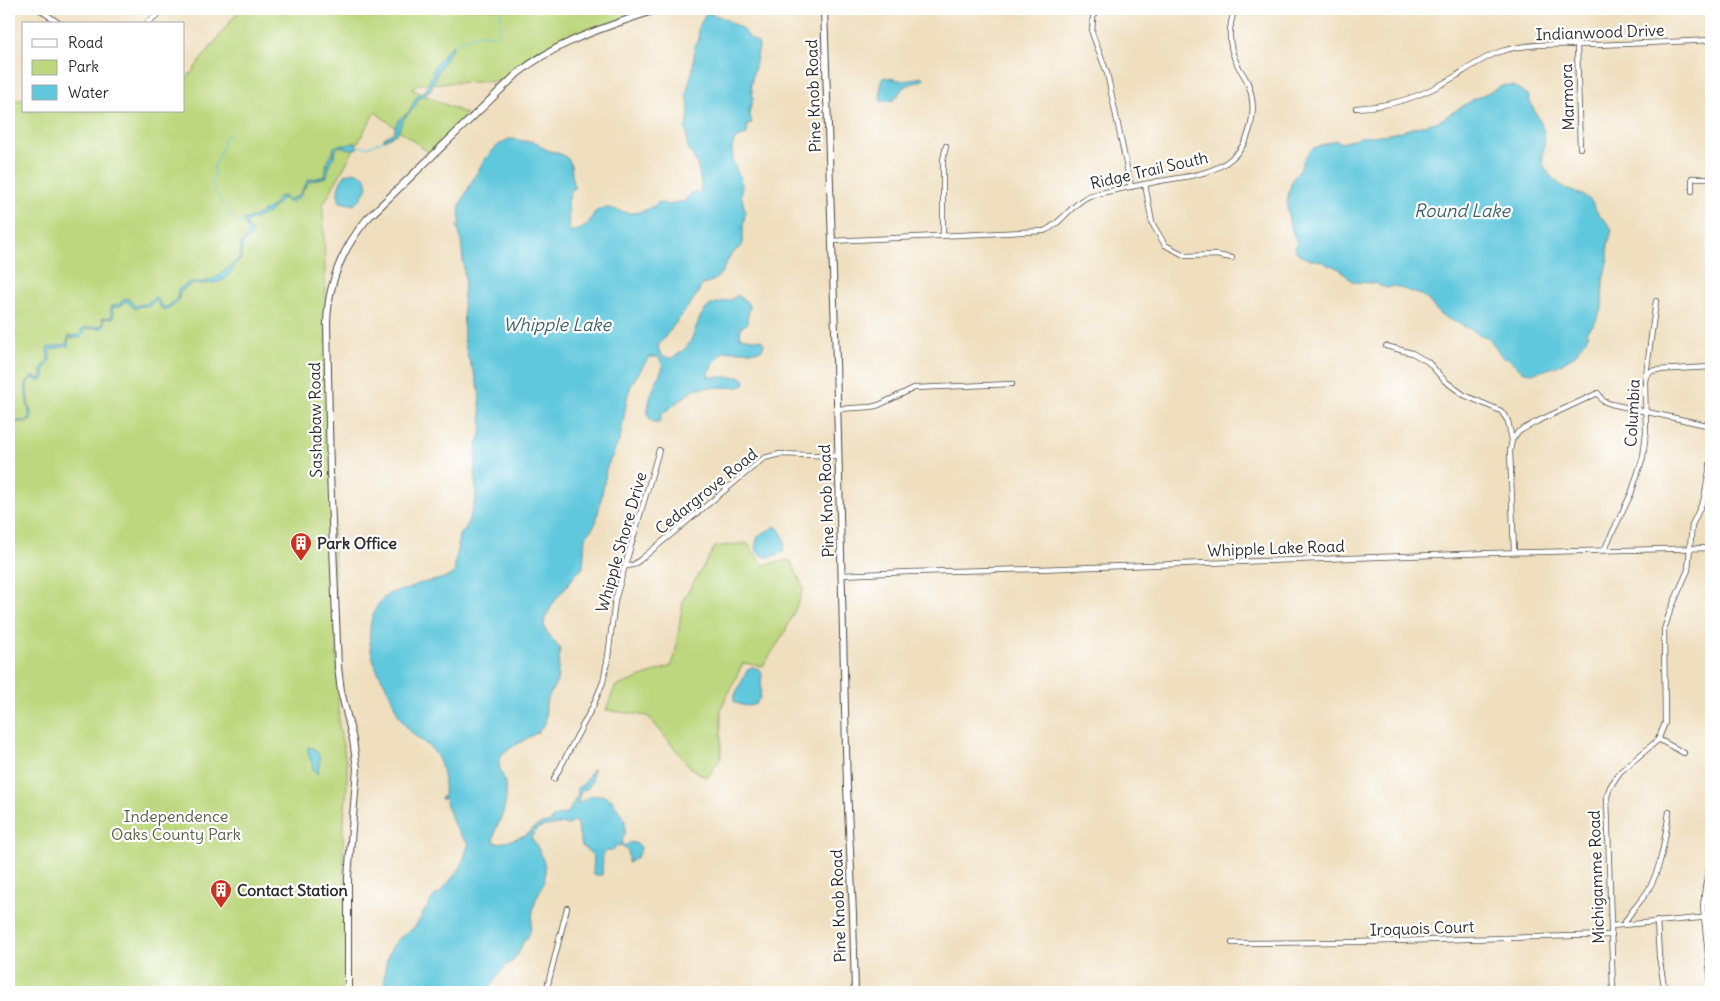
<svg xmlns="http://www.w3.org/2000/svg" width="1720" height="1001" viewBox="0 0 1720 1001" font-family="Delius,sans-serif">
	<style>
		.green { fill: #bcd77d; stroke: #748154 }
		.water { fill: #60c8dd; stroke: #467a84 }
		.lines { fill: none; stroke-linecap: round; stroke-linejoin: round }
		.stream { stroke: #60c8dd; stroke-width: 1 }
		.street-casing { stroke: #484641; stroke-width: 6 }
		.secondary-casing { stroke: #484641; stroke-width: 8 }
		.street { stroke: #fff; stroke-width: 4.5 }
		.secondary { stroke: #fff; stroke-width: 6 }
		.labels { text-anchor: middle; stroke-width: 4.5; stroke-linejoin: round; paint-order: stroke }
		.street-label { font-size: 16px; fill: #2b2b2b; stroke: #fff }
		.poi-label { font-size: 16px; font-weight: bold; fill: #2b2b2b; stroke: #fff; text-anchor: start }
		.park-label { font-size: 16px; fill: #565f44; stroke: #fff }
		.water-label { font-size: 18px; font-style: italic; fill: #3e6269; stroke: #fff }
	</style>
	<rect width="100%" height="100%" fill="#fff"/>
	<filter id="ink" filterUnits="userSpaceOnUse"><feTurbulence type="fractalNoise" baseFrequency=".02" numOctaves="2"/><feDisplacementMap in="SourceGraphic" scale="10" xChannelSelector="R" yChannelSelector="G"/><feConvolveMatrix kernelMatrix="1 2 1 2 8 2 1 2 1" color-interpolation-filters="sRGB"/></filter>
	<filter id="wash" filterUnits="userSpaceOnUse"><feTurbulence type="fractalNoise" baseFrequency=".0096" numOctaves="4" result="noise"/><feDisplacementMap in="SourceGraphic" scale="20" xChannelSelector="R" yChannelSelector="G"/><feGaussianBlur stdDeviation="1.12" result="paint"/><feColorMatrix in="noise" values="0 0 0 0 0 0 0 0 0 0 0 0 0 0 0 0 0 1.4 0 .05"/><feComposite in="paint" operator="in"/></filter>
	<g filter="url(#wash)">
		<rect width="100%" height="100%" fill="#efdfbf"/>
		<!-- green -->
		<g class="green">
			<polygon points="240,9 650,9 575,36 548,48 536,56 506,81 418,84 411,89 466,114 428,152 375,112 323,205 339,726 347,765 347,786 343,829 348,992 9,992 9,100 24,100 24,111 184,111 184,82"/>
			<polygon points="747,543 763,565 790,560 804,589 784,634 763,666 743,663 721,708 721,758 707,778 690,767 648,716 606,710 615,687 671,666 675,656 683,600 715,547"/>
		</g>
		<!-- water -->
		<g class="water">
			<path d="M708 13 721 17 741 28 751 39 758 43 759 47 751 84 753 99 749 112 752 123 747 126 748 130 746 135 735 139 732 148 733 161 742 184 741 194 745 211 747 213 745 215 743 226V244L730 256 722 272 715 280 702 285 697 295 658 346C659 351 661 356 666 357 671 359 674 357 677 355 698 341 692 325 706 309 714 300 731 303 737 295L747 302 750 307 747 319 748 323 741 327 740 337 761 340 764 343 763 348 759 351H724C718 358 709 367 708 377H741L745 380 744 385 739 387 696 388 661 415 660 422C633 426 659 376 663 367L659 357H649L632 383 628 394 620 439 606 469 605 479 596 523 585 538 583 568 576 574 554 602 545 618 544 625 546 631 560 649 557 681 546 702 545 724 538 732 504 752C492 764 506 776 506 789 507 804 503 815 496 828 494 832 496 834 493 839L495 843 505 842 526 835 538 825 550 822 554 817 568 813 578 794 577 788 584 784 593 768 592 782 588 788 581 791 577 804 591 796 602 795 611 799 625 820V834L623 838 622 844 625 846 631 842 639 845 641 849 637 857 628 863V850L620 845 618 846 616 845 614 849 604 852 603 855 602 875H596L593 873 594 856 582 846 576 822 573 821 569 825C559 823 546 826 538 828L531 837C540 849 550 870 543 885 539 892 536 898 534 906 531 917 533 930 526 940H524L518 954 512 962 505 966 487 992H385C383 973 385 949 402 936 406 932 411 931 415 927L434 896 440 893 461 867 469 843 461 836 454 825 445 799H441V797H444C445 784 443 766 437 756 431 745 417 739 409 730 397 716 395 706 388 690 385 683 380 677 377 670 367 647 365 613 386 596 393 591 400 591 408 589 412 589 414 585 418 584 429 581 443 580 454 574L459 535 465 530 476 499 475 469 477 445 481 435 482 428 479 390 475 375 468 358 464 340 463 297 465 281 461 240 457 225 460 226C461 218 457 211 461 203 471 184 484 152 505 141 511 137 517 140 523 141 533 142 533 139 541 146 548 153 561 151 568 159 574 166 570 181 575 188L572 189 568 202 569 231C582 232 590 224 594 213 608 203 615 211 629 213 639 214 653 208 659 202L668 205 674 204 675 202H683L693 192 700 193C702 183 699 167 694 158 693 157 690 152 689 151 685 144 689 135 685 128 690 122 690 101 686 94L693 68 695 44 699 40 698 28 704 18 705 14Z"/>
			<path d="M454 45 438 71 431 89 424 95 419 98 415 107 402 121 398 133 384 140V138L394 132 398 120 408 113 417 96 427 89 435 65C444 60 440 52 454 45Z"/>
			<path d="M884 77 905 81 921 77 925 78C919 84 910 82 903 88 899 92 898 98 893 100 889 102 885 102 881 101 879 95 881 82 884 77Z"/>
			<path d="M1504 85 1514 86 1528 95C1531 109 1542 119 1544 134 1547 151 1536 158 1550 175 1554 179 1562 187 1568 190 1575 192 1582 194 1589 199 1594 203 1595 210 1599 215 1604 220 1609 223 1612 230L1608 244V258L1603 280 1602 309 1594 324 1586 332 1588 334 1586 340 1574 356 1555 367 1548 369 1535 373 1524 372 1516 366 1508 358 1506 357 1504 359C1499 353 1494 343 1487 338 1482 334 1477 335 1472 330L1440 315 1428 300 1421 295 1394 286 1386 288 1375 283 1353 282 1339 269 1332 265 1329 266C1319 255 1300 265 1294 246L1297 243C1287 220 1283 204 1293 179 1295 175 1299 171 1301 167 1304 159 1306 153 1314 148 1321 145 1329 143 1336 140L1342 143 1360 137 1390 134 1439 121 1474 99Z"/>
			<path d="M355 142 358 148 350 149 339 146 335 151 334 157 330 162 327 177 310 181 303 190 302 194 291 203 282 198 270 212 246 223 252 232V237L243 242 241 260C234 263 232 272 226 278 217 286 201 283 190 285L180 292 178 302 165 310 161 308 155 299 150 306H141L135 309 126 301 121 306 112 308 114 315 113 318 104 319V325L102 328 87 329 81 338H69L68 346 50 350V361L45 368 44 379 40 381 32 378 27 384C28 389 27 395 28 400 29 407 32 413 31 420L27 422H9V421H26L29 419C31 406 17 382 34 376L41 379 42 378V368L48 360 47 348 66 344 69 336 79 335 83 328 100 326 103 323 102 318 112 317 110 309 112 306 119 304 126 298 129 299 135 306 141 304H146L153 298 156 297 162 306 167 307 177 299 178 290 190 282 200 283 216 278 240 258 241 243C253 232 246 233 244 220L257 215 273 206 278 197 283 196 289 200 299 195 308 180 325 176 327 162 332 155 334 147C341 143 348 147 355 142Z"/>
			<path d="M355 172 366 177 368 187 361 198 354 205 340 202C336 190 338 184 346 174Z"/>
			<path d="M774 527H777C784 536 787 541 783 552 767 562 750 557 758 536Z"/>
			<path d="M752 667 759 669 762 673 760 697 756 704C748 707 742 706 734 702V697L748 669Z"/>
			<path d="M308 747 315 749 320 757 318 774 313 770C313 762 307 756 308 747Z"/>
		</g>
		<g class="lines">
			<!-- stream -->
			<g class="stream">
				<polyline points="709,14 709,9"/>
				<path d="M453 46C458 41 476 34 483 34 489 35 492 36 499 34L502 9"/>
				<polyline points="229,133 223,140 223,147 220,151 219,156 213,169 215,175 211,182 222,203 227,208 231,218 238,223 244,223"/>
				<polyline points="356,146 368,147 384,140"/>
			</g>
		</g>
	</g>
	<g filter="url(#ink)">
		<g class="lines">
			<!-- street casing -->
			<g class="street-casing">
				<g id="street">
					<polyline points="39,9 60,24"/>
					<polyline points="1096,9 1093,18 1092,33 1107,73 1131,187"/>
					<polyline points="146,24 164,9"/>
					<polyline points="1577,45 1580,148"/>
					<path d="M1356 108C1394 106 1423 96 1456 76 1470 67 1486 56 1502 51 1532 42 1563 45 1593 45 1633 44 1672 42 1711 40"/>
					<polyline points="1145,184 1152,223 1165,245 1186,256 1216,255 1232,258"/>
					<polyline points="1692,191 1692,178 1711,178"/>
					<polyline points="943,235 943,160 946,146"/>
					<path d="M831 241 1044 231C1062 224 1071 204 1089 196 1112 190 1136 186 1160 181 1184 177 1213 175 1232 158 1244 148 1250 133 1252 118 1254 105 1252 93 1247 81 1244 75 1240 70 1237 64 1228 46 1228 27 1235 9"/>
					<polyline points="1386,346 1412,353 1428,362 1445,381 1464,395 1501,411 1508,421 1512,440"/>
					<polyline points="1647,375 1651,371 1657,370 1711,367"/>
					<polyline points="837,409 871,407 879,405 914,388 1012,384"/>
					<polyline points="1604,550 1631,494 1643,457 1646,432 1645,382 1656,301"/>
					<polyline points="1514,552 1510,451 1512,440 1518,432 1536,422 1598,393 1603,401 1611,404 1711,426"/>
					<polyline points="626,566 633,565 640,560 764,458 780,454 838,456"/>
					<polyline points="842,575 909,572 1038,569 1491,553 1711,548"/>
					<polyline points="1658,739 1684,753"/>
					<polyline points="554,779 593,706 603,682 608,657 615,600 659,450"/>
					<polyline points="1711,860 1705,888 1703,907 1711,983"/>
					<polyline points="1657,921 1659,956 1665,992"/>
					<path d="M1624 924C1630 911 1642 901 1649 889 1662 865 1665 838 1669 812"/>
					<polyline points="1611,926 1711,917"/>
					<polyline points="1232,943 1356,942 1612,935"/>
					<polyline points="546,992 567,908"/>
					<polyline points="1613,992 1607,796 1610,787 1620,772 1658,740 1665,723 1664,630 1670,611 1688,570 1692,525 1704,499 1711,460"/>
				</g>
			</g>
			<!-- secondary casing -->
			<g class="secondary-casing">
				<g id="secondary">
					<polyline points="824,9 836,361 847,787 853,914 855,992"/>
					<path d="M348 992V877L357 768 353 740 341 691 338 667 330 473 327 323C328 284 342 249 367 219L517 74C558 40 610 26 658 9"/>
				</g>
			</g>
			<!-- street -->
			<use href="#street" class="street"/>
			<!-- secondary -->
			<use href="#secondary" class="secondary"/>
		</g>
	</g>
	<!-- icons -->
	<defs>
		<g id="building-pin" transform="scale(1.125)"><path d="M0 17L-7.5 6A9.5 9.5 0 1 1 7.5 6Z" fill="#c8321e" stroke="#fff"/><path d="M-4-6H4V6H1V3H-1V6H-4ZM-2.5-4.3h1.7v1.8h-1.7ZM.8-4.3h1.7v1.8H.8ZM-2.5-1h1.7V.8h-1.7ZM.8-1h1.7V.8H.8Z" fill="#fff"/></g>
	</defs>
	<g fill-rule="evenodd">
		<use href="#building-pin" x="301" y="543"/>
		<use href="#building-pin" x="221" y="890"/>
	</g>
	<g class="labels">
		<!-- street labels -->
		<g class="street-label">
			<text transform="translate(1600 32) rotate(-2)" y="6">Indianwood Drive</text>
			<text transform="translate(813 96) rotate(-92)" y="6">Pine Knob Road</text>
			<text transform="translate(1567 97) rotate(-92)" y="6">Marmora</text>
			<text transform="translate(1149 170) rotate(-13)" y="6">Ridge Trail South</text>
			<text transform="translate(1632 413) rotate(-87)" y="6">Columbia</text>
			<text transform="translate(315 420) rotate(-91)" y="6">Sashabaw Road</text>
			<text transform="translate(706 491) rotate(-39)" y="6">Cedargrove Road</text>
			<text transform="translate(826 501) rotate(-92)" y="6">Pine Knob Road</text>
			<text transform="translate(621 542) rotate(-74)" y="6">Whipple Shore Drive</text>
			<text transform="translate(1276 548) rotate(-2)" y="6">Whipple Lake Road</text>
			<text transform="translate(1596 877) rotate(-92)" y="6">Michigamme Road</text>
			<text transform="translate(838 906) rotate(-92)" y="6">Pine Knob Road</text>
			<text transform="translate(1422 928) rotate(-2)" y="6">Iroquois Court</text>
		</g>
		<!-- poi labels -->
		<g class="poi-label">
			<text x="317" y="549">Park Office</text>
			<text x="237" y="896">Contact Station</text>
		</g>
		<!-- park labels -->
		<g class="park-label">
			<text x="176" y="822">Independence<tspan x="176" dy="18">Oaks County Park</tspan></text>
		</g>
		<!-- water labels -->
		<g class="water-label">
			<text x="1462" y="217">Round Lake</text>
			<text x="557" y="331">Whipple Lake</text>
		</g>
	</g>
	<!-- margin -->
	<rect width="1720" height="1001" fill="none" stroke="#fff" stroke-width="30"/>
	<!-- legend -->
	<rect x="22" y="22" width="162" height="90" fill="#ffffff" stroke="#aaaaaa"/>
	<rect x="32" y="39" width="25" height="8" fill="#ffffff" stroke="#aaaaaa"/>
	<text x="68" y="48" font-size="15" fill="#2b2b2b">Road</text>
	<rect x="32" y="60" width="25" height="15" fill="#bcd77d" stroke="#aaaaaa"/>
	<text x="68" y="72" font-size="15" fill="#2b2b2b">Park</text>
	<rect x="32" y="85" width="25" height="15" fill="#60c8dd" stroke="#aaaaaa"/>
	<text x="68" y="98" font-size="15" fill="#2b2b2b">Water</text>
</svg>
